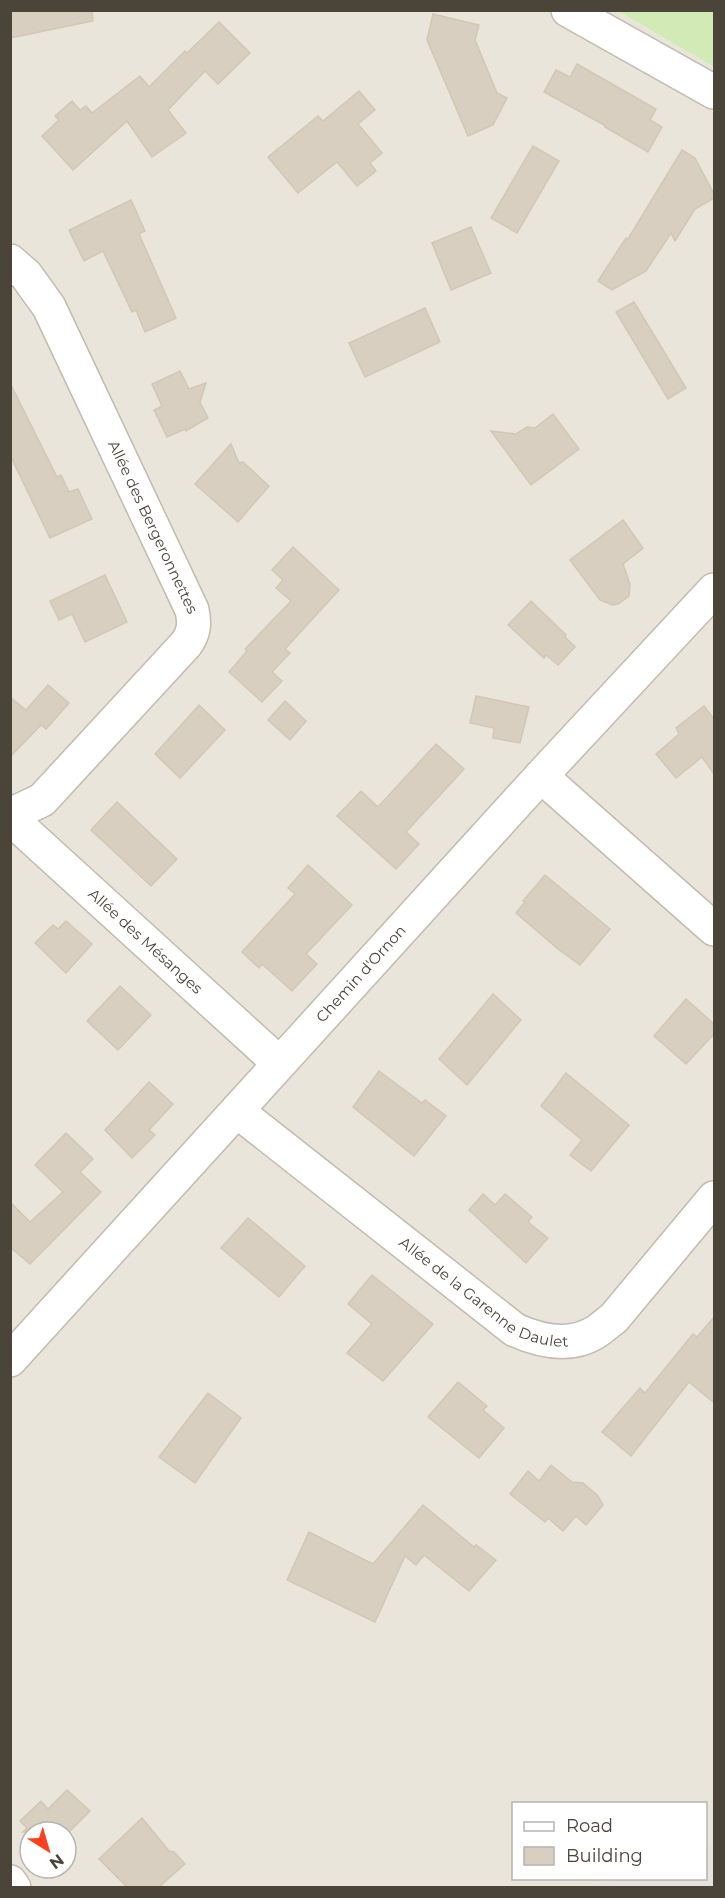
<svg xmlns="http://www.w3.org/2000/svg" width="725" height="1898" viewBox="0 0 725 1898" font-family="Montserrat,sans-serif">
	<style>
		.residential { fill: #eae5da; fill-rule: evenodd }
		.industrial { fill: #e6e2dd }
		.green { fill: #d2eab5 }
		.building { fill: #d8cfc1; stroke: #d3c7b4; stroke-width: 1.5 }
		.lines { fill: none; stroke-linecap: round; stroke-linejoin: round }
		.minor-casing { stroke: #c2bbae; stroke-width: 36 }
		.minor { stroke: #fff; stroke-width: 33 }
		.labels { text-anchor: middle; stroke-width: 5; stroke-linejoin: round; paint-order: stroke }
		.street-label { font-size: 15px; fill: #4b4439; stroke: #fff }
	</style>
	<rect width="100%" height="100%" fill="#f6f3ec"/>
	<!-- residential -->
	<path class="residential" d="M11 11H618L714 67V1841L706 1845V1804H514V1878L614 1879 590 1888H11ZM30 1832H66V1868H30Z"/>
	<!-- industrial -->
	<polygon class="industrial" points="714,1841 714,1887 590,1887 614,1879 706,1878 706,1845"/>
	<!-- green -->
	<polygon class="green" points="618,11 714,11 714,67"/>
	<!-- building -->
	<g class="building">
		<polygon points="10,10 92,10 93,21 10,38"/>
		<polygon points="433,14 479,25 475,40 497,93 507,98 493,125 468,136 427,40"/>
		<polygon points="219,22 250,53 218,84 205,71 168,110 186,133 152,157 127,121 73,170 42,136 59,120 55,116 72,101 80,110 86,106 92,113 140,76 149,87 185,51 187,53"/>
		<polygon points="577,64 656,109 650,120 662,127 648,152 605,127 606,126 544,92 556,70 570,77"/>
		<polygon points="359,91 375,110 358,124 382,153 370,163 376,171 357,186 337,162 298,193 268,157 318,116 323,121"/>
		<polygon points="533,146 559,161 517,233 491,218"/>
		<polygon points="682,150 695,158 714,194 714,198 695,209 675,241 671,233 646,271 612,290 598,281 626,238 628,239"/>
		<polygon points="131,200 145,231 139,234 176,318 145,332 136,310 132,312 103,251 84,261 69,230"/>
		<polygon points="471,227 491,273 451,290 432,243"/>
		<polygon points="634,302 686,388 668,399 616,312"/>
		<polygon points="425,308 440,342 365,377 349,343"/>
		<polygon points="180,371 189,389 206,383 200,402 208,418 186,431 185,429 167,437 154,410 162,406 152,384"/>
		<polygon points="10,383 57,477 61,475 69,492 78,489 92,519 50,538 10,455"/>
		<polygon points="553,414 579,449 531,485 491,431 516,434 527,427 535,428"/>
		<polygon points="231,444 239,463 243,462 269,486 238,522 195,484"/>
		<polygon points="623,520 643,548 623,564 630,584 629,596 618,604 612,605 600,600 570,560"/>
		<polygon points="293,547 339,590 285,649 290,653 272,672 282,681 262,702 229,672 247,651 245,649 291,601 276,588 283,580 272,570"/>
		<polygon points="105,575 127,622 85,642 72,614 59,620 50,601"/>
		<polygon points="531,601 566,635 565,637 575,647 558,665 546,655 544,658 508,625"/>
		<polygon points="48,685 69,703 46,729 41,725 10,757 10,697 26,710"/>
		<polygon points="476,696 529,707 520,743 493,738 494,728 470,723"/>
		<polygon points="285,701 306,721 290,740 268,720"/>
		<polygon points="199,705 225,730 180,778 155,754"/>
		<polygon points="704,706 714,719 714,774 702,757 676,778 656,754 679,734 676,728"/>
		<polygon points="436,744 464,769 406,832 419,844 396,869 337,816 361,791 378,807"/>
		<polygon points="117,802 177,859 151,886 91,830"/>
		<polygon points="308,865 352,905 306,954 317,964 292,991 262,964 259,968 242,952 295,894 288,888"/>
		<polygon points="545,875 610,929 580,965 558,949 516,913 525,902 523,901"/>
		<polygon points="66,921 92,944 66,973 35,943 53,925 58,929"/>
		<polygon points="120,986 151,1015 118,1050 87,1021"/>
		<polygon points="493,994 521,1020 467,1085 439,1059"/>
		<polygon points="686,999 714,1024 714,1034 686,1064 654,1036"/>
		<polygon points="379,1071 422,1103 425,1100 446,1116 414,1156 353,1107"/>
		<polygon points="566,1073 629,1125 591,1171 570,1155 582,1140 541,1106"/>
		<polygon points="149,1082 173,1104 149,1130 155,1135 132,1158 105,1130"/>
		<polygon points="66,1133 93,1159 80,1172 101,1192 30,1264 10,1247 10,1202 30,1222 63,1192 35,1165"/>
		<polygon points="483,1194 495,1205 505,1194 532,1217 528,1222 548,1238 526,1263 469,1210"/>
		<polygon points="248,1218 305,1266 279,1297 221,1248"/>
		<polygon points="372,1275 433,1324 383,1381 347,1353 372,1324 348,1304"/>
		<polygon points="714,1317 714,1403 689,1382 631,1456 602,1432 640,1388 645,1393 693,1334 697,1337"/>
		<polygon points="458,1382 487,1406 483,1410 504,1428 479,1458 428,1417"/>
		<polygon points="208,1393 241,1418 195,1483 159,1457"/>
		<polygon points="551,1465 572,1482 583,1483 598,1496 603,1505 586,1525 576,1516 563,1531 548,1518 545,1522 510,1494 528,1471 539,1481"/>
		<polygon points="423,1505 474,1547 476,1545 496,1560 469,1591 424,1555 416,1565 405,1556 375,1622 287,1580 309,1532 373,1564"/>
		<polygon points="67,1790 90,1811 69,1832 23,1832 27,1828 20,1821 41,1801 48,1809"/>
		<polygon points="142,1818 169,1851 174,1852 185,1864 159,1887 127,1887 99,1859"/>
	</g>
	<g class="lines">
		<!-- minor casing -->
		<g class="minor-casing">
			<g id="minor">
				<polyline points="568,10 714,92"/>
				<path id="s1" d="M10 261 26 275 49 307 192 610C195 624 194 633 186 644L42 800 10 815"/>
				<polyline points="541,776 714,929"/>
				<path id="s2" d="M10 818 279 1063"/>
				<path id="s3" d="M237 1111 515 1330C540 1341 569 1348 594 1333 601 1329 607 1323 614 1318L714 1198"/>
				<path id="s4" d="M10 1360 541 776 714 590"/>
				<polyline points="10,1882 14,1888"/>
			</g>
		</g>
		<!-- minor -->
		<use href="#minor" class="minor"/>
	</g>
	<g class="labels">
		<!-- street labels -->
		<g class="street-label">
			<text dy="5" stroke="none"><textPath href="#s1" startOffset="304">Allée des Bergeronnettes</textPath></text>
			<text dy="5" stroke="none"><textPath href="#s2" startOffset="183">Allée des Mésanges</textPath></text>
			<text dy="5" stroke="none"><textPath href="#s4" startOffset="522">Chemin d'Ornon</textPath></text>
			<text dy="5" stroke="none"><textPath href="#s3" startOffset="309">Allée de la Garenne Daulet</textPath></text>
		</g>
	</g>
	<!-- border -->
	<rect width="725" height="1898" fill="none" stroke="#4b4439" stroke-width="24"/>
	<!-- legend -->
	<rect x="512" y="1802" width="195" height="78" fill="#ffffff" stroke="#b7b4b0" stroke-width="1.5"/>
	<rect x="524" y="1822" width="30" height="9" fill="#ffffff" stroke="#b7b4b0" stroke-width="1.5"/>
	<text x="566" y="1832" font-size="18" fill="#4b4439">Road</text>
	<rect x="524" y="1847" width="30" height="18" fill="#d8cfc1" stroke="#b7b4b0" stroke-width="1.5"/>
	<text x="566" y="1862" font-size="18" fill="#4b4439">Building</text>
	<!-- north arrow -->
	<g transform="translate(48 1850) rotate(143)"><circle r="28" fill="#ffffff" stroke="#b7b4b0" stroke-width="1.5"/>
	<path d="M0-4.5L10 22L0 15L-10 22Z" fill="#fc3f1d"/>
	<text y="-9" font-size="16" font-weight="bold" text-anchor="middle" fill="#4b4439">N</text>
	</g>
</svg>
